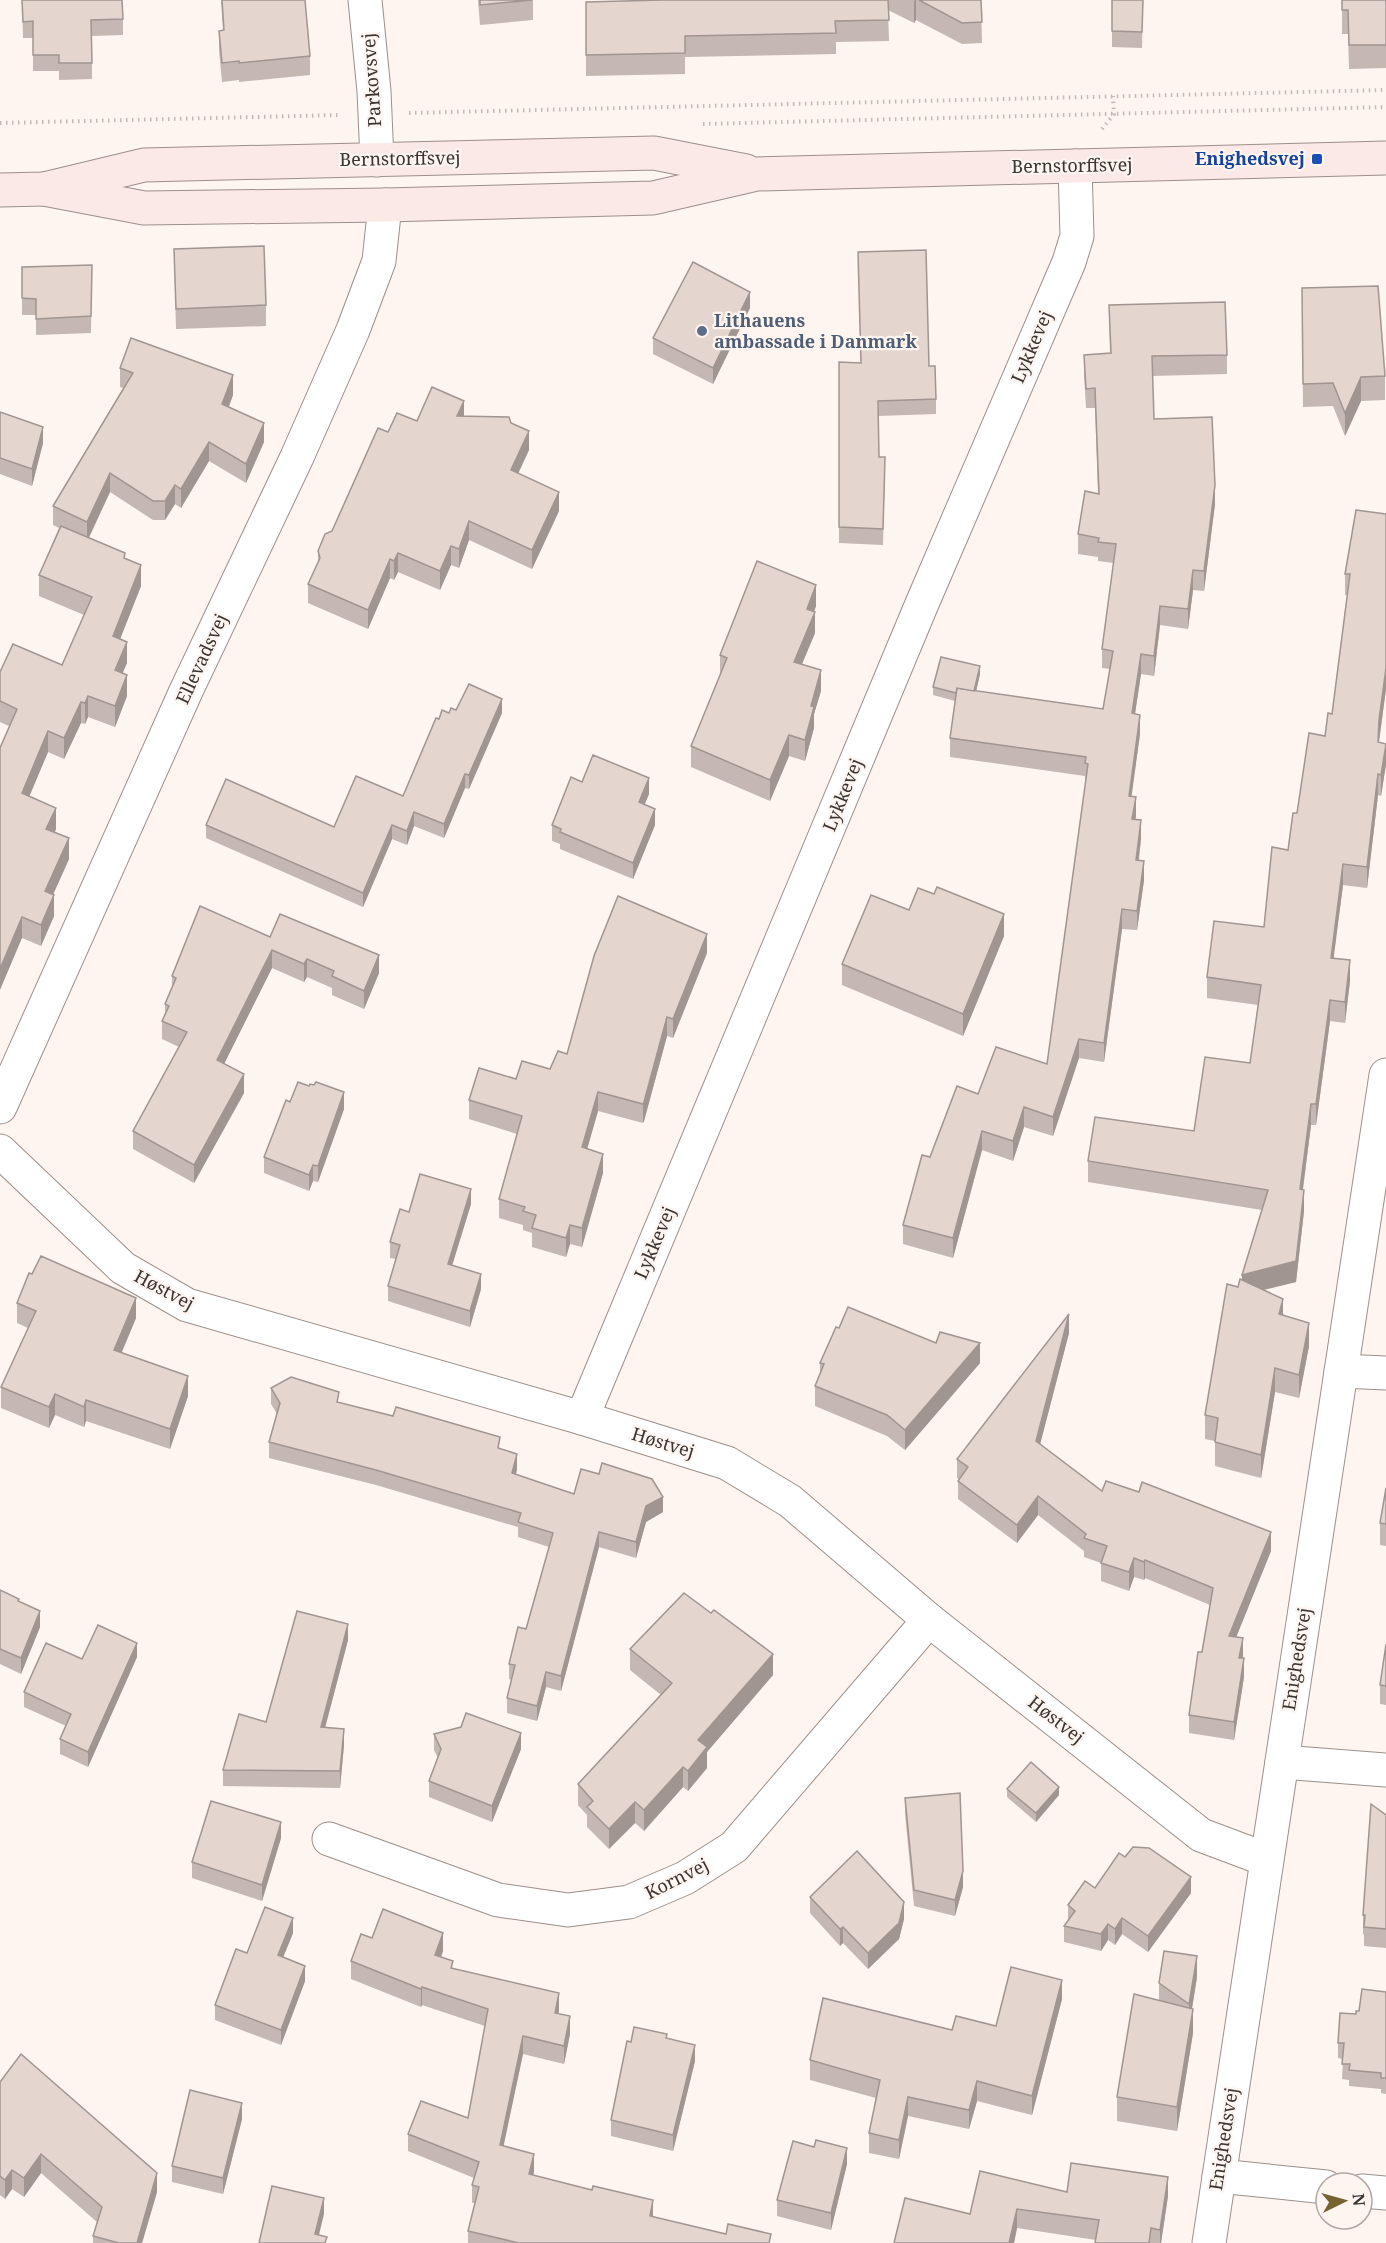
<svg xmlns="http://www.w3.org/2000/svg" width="1386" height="2243" viewBox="0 0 1386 2243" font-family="'Noto Serif',serif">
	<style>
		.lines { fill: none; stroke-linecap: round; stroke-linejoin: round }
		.street-casing { stroke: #9d8f89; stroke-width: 35 }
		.secondary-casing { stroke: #9d8f89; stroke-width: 35 }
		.path { stroke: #c3bab7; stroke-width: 4; stroke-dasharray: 1.5 4.5; stroke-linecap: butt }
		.street { stroke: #fff; stroke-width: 33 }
		.secondary { stroke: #fae9e7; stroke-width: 33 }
		.wall { fill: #c5b7b2 }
		.shaded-wall { fill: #a09591 }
		.building { fill: #e5d5cf; stroke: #a09591; stroke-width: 1.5 }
		.transit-dot { fill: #1a4fb4; stroke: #fef4f0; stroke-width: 2 }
		.service-dot { fill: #5c6f8a; stroke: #fef4f0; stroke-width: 2 }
		.labels { text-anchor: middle; stroke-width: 4.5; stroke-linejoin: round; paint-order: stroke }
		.street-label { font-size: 18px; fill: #3a3432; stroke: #fef4f0 }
		.transit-label { font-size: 18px; font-weight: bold; fill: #164399; stroke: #fef4f0; text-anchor: end }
		.service-label { font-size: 18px; font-weight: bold; fill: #4e5e75; stroke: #fef4f0; text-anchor: start }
	</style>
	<rect width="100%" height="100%" fill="#fef4f0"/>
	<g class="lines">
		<!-- street casing -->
		<g class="street-casing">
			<g id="street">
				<polyline points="365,0 374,91 377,160"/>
				<polyline points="0,1107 186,691 297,457 353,330 379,261 385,205"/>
				<polyline points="0,1151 123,1268 187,1305 582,1418 727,1463 790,1501 929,1620 1201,1835 1265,1859"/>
				<polyline points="1341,1371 1386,1373"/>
				<polyline points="582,1418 921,606 1069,262 1077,236 1075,166"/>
				<polyline points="1282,1762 1386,1770"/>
				<polyline points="329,1839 498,1900 568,1910 629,1902 685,1878 734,1847 929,1620"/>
				<polyline points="1219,2176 1326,2187"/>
				<polyline points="1362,2191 1386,2193"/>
				<polyline points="1209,2243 1386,1075"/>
			</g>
		</g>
		<!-- secondary casing -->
		<g class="secondary-casing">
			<g id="secondary">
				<polyline points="44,189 144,208 385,205 653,198 757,174 1386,158"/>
				<polyline points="0,190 44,189 144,165 654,153 746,171"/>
			</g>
		</g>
		<!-- path -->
		<g class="path">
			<polyline points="409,113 1386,90"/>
			<polyline points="0,123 339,115"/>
			<polyline points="703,124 1386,107"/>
			<polyline points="1102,129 1114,114 1113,96"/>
		</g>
		<!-- street -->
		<use href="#street" class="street"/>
		<!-- secondary -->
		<use href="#secondary" class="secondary"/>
	</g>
	<!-- wall -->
	<g class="wall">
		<polygon points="22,0 123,19 123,35 92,36 92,79 59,80 59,71 33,71 33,38 23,38"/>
		<polygon points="221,0 305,0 310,56 310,75 239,82 239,80 222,82 219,50 219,31 223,30"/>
		<polygon points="478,0 533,0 533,20 480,25"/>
		<polygon points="662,0 981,0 982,43 962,44 916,20 914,23 888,10 889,41 836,42 836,54 685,57 685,74 586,76 586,2"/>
		<polygon points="1112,0 1143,0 1142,48 1112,47"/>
		<polygon points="1342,0 1386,0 1386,68 1349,69 1348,34 1342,34"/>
		<polygon points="174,249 266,305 266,326 176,329"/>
		<polygon points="858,252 929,366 936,399 936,414 878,416 879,457 885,472 883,545 839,543 839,362 861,363"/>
		<polygon points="92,265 91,333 36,335 36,315 22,315 22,267"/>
		<polygon points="1302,288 1385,376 1385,400 1361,401 1345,436 1333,406 1303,407"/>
		<polygon points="1109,305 1227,355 1227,374 1152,376 1154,419 1215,504 1204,591 1193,590 1188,629 1160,625 1154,676 1141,674 1135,714 1140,734 1131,796 1136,816 1135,819 1141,839 1139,860 1144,880 1137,930 1122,929 1104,1062 1079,1058 1053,1136 1024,1127 1013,1161 982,1150 953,1258 903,1244 903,1225 930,1157 978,1094 1047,1064 1086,783 1085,776 950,757 950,738 955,701 933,695 933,687 980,674 976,691 1103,709 1110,669 1102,668 1102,649 1114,563 1098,561 1098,557 1078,554 1078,534 1098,493 1095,408 1086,408 1084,374 1084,355 1110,353"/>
		<polygon points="750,308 713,384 653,354 653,338"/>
		<polygon points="120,368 233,395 229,407 264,442 246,483 209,461 181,508 175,504 165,520 153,520 110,492 89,538 125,558 141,586 120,639 127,663 122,673 127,696 115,727 88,717 85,724 81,723 64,759 48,752 29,796 56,829 55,832 69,859 53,895 54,916 41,946 22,938 9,726 0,722 0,672 62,665 84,615 39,596 39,575 59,528 53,525 53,506 123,388 120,387"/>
		<polygon points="0,412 43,443 32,486 0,474"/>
		<polygon points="464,416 511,423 529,450 518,473 559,511 532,569 469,540 459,568 451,565 440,590 398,572 394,580 390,578 368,629 308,603 308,584 318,563 318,551 332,531 388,432 417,421"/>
		<polygon points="1356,510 1386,689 1379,742 1386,764 1381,796 1378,795 1367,888 1343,885 1333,958 1350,981 1345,1023 1330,1021 1316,1125 1311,1125 1303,1190 1304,1211 1296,1282 1264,1290 1309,1346 1299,1398 1275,1392 1261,1478 1215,1466 1215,1441 1205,1439 1205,1415 1238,1287 1242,1280 1262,1210 1088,1182 1088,1161 1194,1131 1250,1063 1258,1005 1207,998 1207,977 1264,927 1288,850 1297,813 1325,736 1332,714 1347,595 1345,595 1345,574"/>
		<polygon points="816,606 814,612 815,633 802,664 821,691 814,714 814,728 805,761 789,756 770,801 691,767 691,746 720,675 720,655"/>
		<polygon points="456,710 502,713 469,789 465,788 444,838 414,826 407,845 392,839 363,907 206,838 206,825 334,827 403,796 439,719 449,713"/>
		<polygon points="582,782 649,794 644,805 655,825 633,879 560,849 560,844 552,841 552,825"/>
		<polygon points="909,910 1004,936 963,1036 842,985 842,964"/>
		<polygon points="270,937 379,973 364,1009 332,995 332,988 307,977 304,982 272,968 224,1064 244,1093 194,1183 133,1149 133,1131 179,1047 162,1039 162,1021 165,1014 165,1004 172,989 172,976"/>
		<polygon points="707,953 673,1038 667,1036 644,1121 643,1123 598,1111 587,1149 603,1173 582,1247 570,1244 566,1257 532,1247 532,1233 523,1230 523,1225 499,1218 499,1199 517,1134 469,1119 469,1100 516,1079 550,1069 567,1054"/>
		<polygon points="290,1102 344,1109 318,1182 313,1181 309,1191 264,1173 264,1157"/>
		<polygon points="471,1204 452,1265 481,1289 470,1327 388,1301 388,1286 396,1259 390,1258 390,1242 409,1212"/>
		<polygon points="17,1303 136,1318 121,1353 188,1396 170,1449 86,1421 84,1427 55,1415 49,1428 1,1408 1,1387 28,1328 17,1323"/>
		<polygon points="839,1328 980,1363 905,1450 887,1436 815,1406 815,1386 820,1373 820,1363"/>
		<polygon points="1069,1333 1040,1444 1102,1491 1271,1551 1236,1637 1242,1658 1244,1677 1234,1740 1189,1733 1189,1715 1202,1652 1210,1605 1145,1578 1144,1580 1134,1577 1129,1591 1101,1581 1101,1563 1084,1557 1084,1551 1038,1515 1017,1543 958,1499 958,1481 959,1479 957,1478 957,1459"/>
		<polygon points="271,1388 339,1402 500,1449 517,1469 516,1475 574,1494 663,1512 646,1522 636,1558 599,1547 561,1691 546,1687 537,1721 507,1713 507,1698 512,1680 509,1679 509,1664 526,1629 549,1547 518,1537 518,1527 376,1485 269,1458 269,1442 277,1414 271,1404"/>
		<polygon points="1386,1488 1386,1546 1380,1545 1380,1523"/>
		<polygon points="0,1590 40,1627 21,1674 0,1664"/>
		<polygon points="348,1640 325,1728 344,1745 340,1788 223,1786 223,1770 266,1722"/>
		<polygon points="1386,1644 1386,1705 1380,1704 1380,1685"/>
		<polygon points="630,1649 773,1675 707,1752 707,1768 688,1791 683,1787 644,1831 635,1823 609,1849 587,1827 587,1815 578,1805 578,1784 661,1695 630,1670"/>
		<polygon points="137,1657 88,1767 60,1754 60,1739 66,1726 24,1707 24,1692 82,1659"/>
		<polygon points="434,1734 521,1749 492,1822 429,1797 429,1781 438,1758 434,1750"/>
		<polygon points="1007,1789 1059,1795 1036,1822 1007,1797"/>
		<polygon points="905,1798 963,1887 955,1916 914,1906 905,1814"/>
		<polygon points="1386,1815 1386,1948 1364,1946 1364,1935 1363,1934 1363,1915"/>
		<polygon points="281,1838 262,1901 192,1878 192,1862"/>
		<polygon points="1095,1888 1191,1893 1148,1952 1122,1934 1115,1945 1108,1940 1101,1951 1064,1942 1064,1926 1068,1920 1068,1905"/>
		<polygon points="810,1897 904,1919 899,1939 868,1969 843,1943 840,1946 810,1913"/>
		<polygon points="293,1933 283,1957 305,1981 281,2045 215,2020 215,2005 247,1953"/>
		<polygon points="372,1938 443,1951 441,1957 453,1968 559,2010 559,2014 570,2034 564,2064 523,2054 503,2146 534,2172 533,2175 653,2217 726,2234 771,2243 468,2243 468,2231 475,2203 472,2203 472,2185 474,2178 408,2151 408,2134 468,2118 485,2026 422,2005 421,2007 351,1979 351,1961"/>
		<polygon points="1197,1977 1192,2009 1193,2033 1177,2131 1117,2121 1117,2097 1159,2001 1159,1983"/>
		<polygon points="1386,1992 1386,2094 1381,2093 1381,2089 1349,2086 1349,2080 1342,2079 1343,2059 1338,2058 1338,2043 1356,2014"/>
		<polygon points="1062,1999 1032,2115 977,2101 969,2129 908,2116 899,2159 869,2153 869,2133 876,2098 810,2080 810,2060 952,2030 996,2026"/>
		<polygon points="667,2038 695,2061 673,2151 611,2136 611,2120 631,2042"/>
		<polygon points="0,2082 157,2192 142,2243 93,2243 93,2236 97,2222 41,2173 24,2197 12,2189 5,2199 0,2195"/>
		<polygon points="242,2119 223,2194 172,2182 172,2166"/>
		<polygon points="847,2164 831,2230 777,2216 777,2200"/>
		<polygon points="1067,2192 1168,2196 1161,2243 1095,2243 1096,2240 1017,2228 1014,2243 894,2243 970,2214"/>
	</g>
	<!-- shaded-wall -->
	<g class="shaded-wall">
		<polygon points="915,0 916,0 916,20 914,23 914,2"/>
		<polygon points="750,292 750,308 713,384 713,368"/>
		<polygon points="233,375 233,395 222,423 222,404"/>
		<polygon points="1361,377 1361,401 1345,436 1345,413"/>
		<polygon points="464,401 464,420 457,416"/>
		<polygon points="264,423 264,442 246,483 246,464"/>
		<polygon points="43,427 43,443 32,486 32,469"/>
		<polygon points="529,431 529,450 511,489 511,470"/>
		<polygon points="209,442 209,461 181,508 181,489"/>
		<polygon points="110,473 110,492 87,541 87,522"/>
		<polygon points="175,485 175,504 165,520 165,501"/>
		<polygon points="1215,485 1215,504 1204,591 1204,571"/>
		<polygon points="559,492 559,511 532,569 532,550"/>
		<polygon points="469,521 469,540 459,568 459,549"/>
		<polygon points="451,546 451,565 440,590 440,571"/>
		<polygon points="398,553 398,572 394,580 394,561"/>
		<polygon points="390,559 390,578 368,629 368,610"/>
		<polygon points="141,565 141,586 113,657 113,636"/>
		<polygon points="1193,570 1193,590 1188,629 1188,609"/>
		<polygon points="816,585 816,606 807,630 807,609"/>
		<polygon points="1160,606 1160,625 1154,676 1154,656"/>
		<polygon points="815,612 815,633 794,683 794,662"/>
		<polygon points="127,642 127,663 115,691 115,670"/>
		<polygon points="1141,654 1141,674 1132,733 1132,713"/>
		<polygon points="980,666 980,674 973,705 973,697"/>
		<polygon points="1386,668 1386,689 1379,741 1378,763 1379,720"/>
		<polygon points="821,670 821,691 814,714 814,728 805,761 805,740 811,706"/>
		<polygon points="127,675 127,696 115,727 115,706"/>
		<polygon points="88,696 88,717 85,724 85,703"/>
		<polygon points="502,699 502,713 469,789 469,775"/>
		<polygon points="81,702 81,723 64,759 64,738"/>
		<polygon points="1140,715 1140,734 1129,815 1129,796"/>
		<polygon points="48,731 48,752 22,814 22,793"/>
		<polygon points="789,735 789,756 770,801 770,780"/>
		<polygon points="1386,744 1386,764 1381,796 1381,775"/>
		<polygon points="465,774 465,788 444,838 444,824"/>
		<polygon points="1378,774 1378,795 1367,888 1367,867"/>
		<polygon points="649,778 649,794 639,818 639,802"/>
		<polygon points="1136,797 1136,816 1132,838 1132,819"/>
		<polygon points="56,808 56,829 46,850 46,829"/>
		<polygon points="655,809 655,825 633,879 633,863"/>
		<polygon points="414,812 414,826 407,845 407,831"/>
		<polygon points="1141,820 1141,839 1136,879 1136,860"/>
		<polygon points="392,825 392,839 363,907 363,893"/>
		<polygon points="69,838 69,859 45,912 45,891"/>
		<polygon points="1144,861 1144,880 1137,930 1137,911"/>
		<polygon points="1343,864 1343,885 1331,979 1331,958"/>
		<polygon points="54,895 54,916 41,946 41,925"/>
		<polygon points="1122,909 1122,929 1104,1062 1104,1043"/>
		<polygon points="1004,914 1004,936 963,1036 963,1014"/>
		<polygon points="22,917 22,938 0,990 0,969"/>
		<polygon points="707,934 707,953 673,1038 673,1019"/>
		<polygon points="272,950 272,968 217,1078 217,1060"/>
		<polygon points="379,955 379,973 364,1009 364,991"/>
		<polygon points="307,959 307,977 304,982 304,964"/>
		<polygon points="1350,960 1350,981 1345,1023 1345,1002"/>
		<polygon points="1330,1000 1330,1021 1316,1125 1316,1104"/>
		<polygon points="667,1017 667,1036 644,1121 643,1123 643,1104"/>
		<polygon points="1079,1039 1079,1058 1053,1136 1053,1117"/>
		<polygon points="244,1074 244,1093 194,1183 194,1165"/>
		<polygon points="344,1092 344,1109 318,1182 318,1166"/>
		<polygon points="598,1092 598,1111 582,1167 582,1147"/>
		<polygon points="1311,1104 1311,1125 1300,1210 1300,1189"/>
		<polygon points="1024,1107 1024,1127 1013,1161 1013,1141"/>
		<polygon points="982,1131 982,1150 953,1258 953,1238"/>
		<polygon points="603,1154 603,1173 582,1247 582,1228"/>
		<polygon points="313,1165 313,1181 309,1191 309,1175"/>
		<polygon points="471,1189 471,1204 448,1279 448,1264"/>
		<polygon points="1304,1190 1304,1211 1296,1282 1242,1295 1242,1275"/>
		<polygon points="570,1225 570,1244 566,1257 566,1238"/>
		<polygon points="481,1274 481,1289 470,1327 470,1311"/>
		<polygon points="136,1298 136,1318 114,1371 114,1350"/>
		<polygon points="1283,1299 1283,1322 1279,1314"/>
		<polygon points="1069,1314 1069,1333 1036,1460 1036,1441"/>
		<polygon points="1309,1323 1309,1346 1299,1398 1299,1375"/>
		<polygon points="980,1343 980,1363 905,1450 905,1430"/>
		<polygon points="1275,1368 1275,1392 1261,1478 1261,1455"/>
		<polygon points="188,1376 188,1396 170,1449 170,1429"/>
		<polygon points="55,1394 55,1415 49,1428 49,1407"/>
		<polygon points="86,1400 86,1421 84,1427 84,1407"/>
		<polygon points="517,1454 517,1469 512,1489 512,1473"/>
		<polygon points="1038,1496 1038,1515 1017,1543 1017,1525"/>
		<polygon points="663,1497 663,1512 646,1522 636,1558 636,1542 646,1506"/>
		<polygon points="599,1532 599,1547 561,1691 561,1676"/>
		<polygon points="1271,1532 1271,1551 1229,1655 1229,1636"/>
		<polygon points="1134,1558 1134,1577 1129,1591 1129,1572"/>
		<polygon points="1145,1560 1145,1578 1144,1580 1144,1562"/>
		<polygon points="40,1611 40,1627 21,1674 21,1658"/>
		<polygon points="348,1624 348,1640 321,1743 321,1727"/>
		<polygon points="1243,1638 1243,1657 1239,1676 1239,1658"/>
		<polygon points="137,1643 137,1657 88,1767 88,1752"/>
		<polygon points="773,1654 773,1675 707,1752 707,1768 688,1791 688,1771 698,1740"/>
		<polygon points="1244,1658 1244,1677 1234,1740 1234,1722"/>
		<polygon points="546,1672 546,1687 537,1721 537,1706"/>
		<polygon points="344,1729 344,1745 340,1788 340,1771"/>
		<polygon points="521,1733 521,1749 492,1822 492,1806"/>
		<polygon points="683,1767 683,1787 644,1831 644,1810"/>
		<polygon points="1059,1787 1059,1795 1036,1822 1036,1813"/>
		<polygon points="635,1802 635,1823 609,1849 609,1829"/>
		<polygon points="281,1822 281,1838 262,1901 262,1885"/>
		<polygon points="963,1871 963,1887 955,1916 955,1900"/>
		<polygon points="1191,1877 1191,1893 1148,1952 1148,1936"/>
		<polygon points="904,1902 904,1919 899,1939 868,1969 868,1953"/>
		<polygon points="293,1918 293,1933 278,1970 278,1955"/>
		<polygon points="1122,1918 1122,1934 1115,1945 1115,1929"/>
		<polygon points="1108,1924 1108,1940 1101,1951 1101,1934"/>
		<polygon points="843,1927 843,1943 840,1946 840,1929"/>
		<polygon points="443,1933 443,1951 435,1973 435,1955"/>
		<polygon points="1197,1956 1197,1977 1189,2026 1189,2004"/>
		<polygon points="305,1966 305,1981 281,2045 281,2030"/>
		<polygon points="1062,1980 1062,1999 1032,2115 1032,2096"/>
		<polygon points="422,1987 422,2005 421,2007 421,1989"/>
		<polygon points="559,1993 559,2010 555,2030 555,2013"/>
		<polygon points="1193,2009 1193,2033 1177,2131 1177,2107"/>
		<polygon points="570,2016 570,2034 564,2064 564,2046"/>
		<polygon points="523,2036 523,2054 500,2163 500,2145"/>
		<polygon points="695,2045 695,2061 673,2151 673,2135"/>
		<polygon points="977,2081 977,2101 969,2129 969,2110"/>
		<polygon points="908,2097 908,2116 899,2159 899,2140"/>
		<polygon points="242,2103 242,2119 223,2194 223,2178"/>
		<polygon points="847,2148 847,2164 831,2230 831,2213"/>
		<polygon points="41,2154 41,2173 24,2197 24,2178"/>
		<polygon points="534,2154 534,2172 529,2192 529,2174"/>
		<polygon points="12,2170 12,2189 5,2199 5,2180"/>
		<polygon points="157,2173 157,2192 142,2243 137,2243"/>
		<polygon points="1168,2177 1168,2196 1161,2243 1160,2243 1160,2230"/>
		<polygon points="324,2198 324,2214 317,2243 315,2234"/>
		<polygon points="653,2200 653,2218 650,2216"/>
		<polygon points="1017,2209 1017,2228 1014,2243 1009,2243"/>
	</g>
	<!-- building -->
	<g class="building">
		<polygon points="22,0 122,0 123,19 91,20 92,63 59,63 59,55 33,55 33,21 23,22"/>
		<polygon points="222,0 305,0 310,56 239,63 239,61 222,63 219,31 224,30"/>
		<polygon points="480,0 532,0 480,5"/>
		<polygon points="662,0 888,0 889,20 835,21 836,33 685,36 685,53 586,55 586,2"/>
		<polygon points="919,0 981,0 982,22 962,23"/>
		<polygon points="1112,0 1143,0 1142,32 1112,31"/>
		<polygon points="1342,0 1386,0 1386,45 1349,45 1348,10 1342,10"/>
		<polygon points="264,246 266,305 176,309 174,249"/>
		<polygon points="926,250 929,366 935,366 936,399 878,401 879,457 885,457 883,529 839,527 839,362 861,363 858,252"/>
		<polygon points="693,262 750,292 713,368 653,338"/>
		<polygon points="92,265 91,316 36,319 36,299 22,298 22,267"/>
		<polygon points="1378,286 1385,376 1361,377 1345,413 1333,383 1303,384 1302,288"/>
		<polygon points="1225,302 1227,355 1152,356 1154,419 1212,417 1215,485 1204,571 1193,570 1188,609 1160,606 1154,656 1141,654 1132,713 1140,715 1129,796 1136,797 1132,819 1141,820 1136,860 1144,861 1137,911 1122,909 1104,1043 1079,1039 1053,1117 1024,1107 1013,1141 982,1131 953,1238 903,1225 922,1155 930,1157 957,1086 978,1094 996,1047 1047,1064 1088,764 1085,763 1086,757 950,738 957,688 1103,709 1113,651 1102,649 1116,544 1098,542 1099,538 1078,534 1085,491 1099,494 1095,388 1086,389 1084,355 1111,353 1109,305"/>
		<polygon points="131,338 233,375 222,404 264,423 246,464 209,442 181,489 175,485 165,501 153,501 110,473 87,522 53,506 133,373 120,368"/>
		<polygon points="432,387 464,401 457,416 509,417 511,423 529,431 511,470 559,492 532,550 469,521 459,549 451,546 440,571 398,553 394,561 390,559 368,610 308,584 320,558 318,551 325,534 332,531 378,428 388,432 397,413 417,421"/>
		<polygon points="0,412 43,427 32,469 0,458"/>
		<polygon points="1356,510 1386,514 1386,668 1379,720 1378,742 1386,744 1381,775 1378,774 1367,867 1343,864 1331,958 1350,960 1345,1002 1330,1000 1316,1104 1311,1104 1300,1189 1304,1190 1296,1261 1242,1275 1268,1190 1088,1161 1095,1117 1194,1131 1205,1057 1250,1063 1261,985 1207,977 1214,921 1264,927 1272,847 1288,850 1293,813 1297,813 1309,733 1325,736 1328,713 1332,714 1350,574 1345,574"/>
		<polygon points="61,526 125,553 124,558 141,565 113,636 127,642 115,670 127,675 115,706 88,696 85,703 81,702 64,738 48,731 22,793 56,808 46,829 69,838 45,891 54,895 41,925 22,917 0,969 0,748 17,709 0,701 0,672 13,644 62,665 92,597 39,575"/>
		<polygon points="757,561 816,585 807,609 815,612 794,662 821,670 811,706 814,707 805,740 789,735 770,780 691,746 727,658 720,655"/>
		<polygon points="941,657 980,666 974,691 957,688 956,693 933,687"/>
		<polygon points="469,684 502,699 469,775 465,774 444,824 414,812 407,831 392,825 363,893 206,825 226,779 334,827 356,776 403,796 436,718 439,719 442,710 449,713 451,708 456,710"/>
		<polygon points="593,755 649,778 639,802 655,809 633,863 560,832 561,829 552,825 571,777 582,782"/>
		<polygon points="937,887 1004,914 963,1014 842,964 871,895 909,910 918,888 934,894"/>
		<polygon points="618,896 707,934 673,1019 667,1017 644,1102 643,1104 598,1092 582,1147 603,1154 582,1228 570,1225 566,1238 532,1228 536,1215 523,1211 525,1207 499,1199 522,1116 469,1100 479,1068 516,1079 522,1061 550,1069 558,1051 567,1054 594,956"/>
		<polygon points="200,906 270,937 280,914 379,955 364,991 332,976 334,971 307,959 304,964 272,950 217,1060 244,1074 194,1165 133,1131 187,1032 162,1021 169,1006 165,1004 176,978 172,976"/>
		<polygon points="298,1082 309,1086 310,1084 314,1085 316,1082 344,1092 318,1166 313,1165 309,1175 264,1157 286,1100 290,1102"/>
		<polygon points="420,1174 471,1189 448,1264 481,1274 470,1311 388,1286 400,1245 390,1242 400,1209 409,1212"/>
		<polygon points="41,1256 136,1298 114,1350 188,1376 170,1429 86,1400 84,1407 55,1394 49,1407 1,1387 36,1311 17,1303 29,1273 32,1274"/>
		<polygon points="1240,1279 1283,1299 1279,1314 1309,1323 1299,1375 1275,1368 1261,1455 1215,1442 1218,1418 1205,1415 1227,1284 1238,1287"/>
		<polygon points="848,1307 936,1343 940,1332 980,1343 905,1430 887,1415 815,1386 824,1364 820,1363 836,1327 839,1328"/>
		<polygon points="1069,1314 1036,1441 1102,1491 1106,1481 1139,1492 1142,1482 1271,1532 1229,1636 1243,1638 1239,1658 1244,1658 1234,1722 1189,1715 1198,1652 1202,1652 1213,1588 1145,1560 1144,1562 1134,1558 1129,1572 1101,1563 1107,1546 1084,1538 1086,1534 1038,1496 1017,1525 958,1481 968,1467 957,1459"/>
		<polygon points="291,1377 339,1392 337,1402 393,1416 396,1407 500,1437 498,1448 517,1454 512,1473 574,1494 581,1469 599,1474 602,1463 652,1479 663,1497 646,1506 636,1542 599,1532 561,1676 546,1672 537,1706 507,1698 515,1665 509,1664 518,1627 526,1629 553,1533 518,1522 521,1513 376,1470 269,1442 280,1403 271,1388"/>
		<polygon points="1386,1488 1386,1524 1380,1523"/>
		<polygon points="0,1590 19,1599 18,1601 40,1611 21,1658 0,1649"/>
		<polygon points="684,1593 711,1613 714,1610 773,1654 698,1740 707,1747 688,1771 683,1767 644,1810 635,1802 609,1829 587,1807 593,1801 578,1784 672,1683 630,1649"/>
		<polygon points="297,1611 348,1624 321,1727 344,1729 340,1771 223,1770 239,1714 266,1722"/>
		<polygon points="98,1625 137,1643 88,1752 60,1739 71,1714 24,1692 46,1643 82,1659"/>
		<polygon points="1386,1644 1386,1686 1380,1685"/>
		<polygon points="466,1713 521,1733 492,1806 429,1781 441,1749 434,1734 461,1727"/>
		<polygon points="1031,1762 1059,1787 1036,1813 1007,1789"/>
		<polygon points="960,1793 963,1871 955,1900 914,1890 905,1798"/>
		<polygon points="211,1801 281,1822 262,1885 192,1862"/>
		<polygon points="1371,1804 1386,1815 1386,1929 1364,1927 1365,1915 1363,1915"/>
		<polygon points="1133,1847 1149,1848 1191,1877 1148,1936 1122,1918 1115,1929 1108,1924 1101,1934 1064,1926 1075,1911 1068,1905 1085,1881 1095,1888 1119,1853 1125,1857"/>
		<polygon points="857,1851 904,1902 899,1923 868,1953 843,1927 840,1929 810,1897"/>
		<polygon points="265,1907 293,1918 278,1955 305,1966 281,2030 215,2005 236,1949 247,1953"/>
		<polygon points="383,1909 443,1933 435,1955 453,1961 451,1968 559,1993 555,2013 570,2016 564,2046 523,2036 500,2145 534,2154 529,2174 592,2190 593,2186 653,2200 650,2216 726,2234 728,2224 771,2234 769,2243 519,2243 468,2231 479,2187 472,2185 479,2162 408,2134 421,2101 468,2118 488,2009 422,1987 421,1989 351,1961 361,1934 372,1938"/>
		<polygon points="1164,1951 1197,1956 1189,2004 1159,1983"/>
		<polygon points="1011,1967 1062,1980 1032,2096 977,2081 969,2110 908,2097 899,2140 869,2133 880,2080 810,2060 823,1998 952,2030 956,2016 996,2026"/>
		<polygon points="1362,1989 1386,1992 1386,2078 1381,2078 1381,2073 1349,2070 1350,2064 1342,2064 1344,2043 1338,2043 1340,2013 1356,2014 1356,2011 1359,2011"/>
		<polygon points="1134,1994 1193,2009 1177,2107 1117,2097"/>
		<polygon points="634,2027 667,2034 666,2038 695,2045 673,2135 611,2120 627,2041 631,2042"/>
		<polygon points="21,2054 157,2173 137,2243 119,2243 93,2236 102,2207 41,2154 24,2178 12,2170 5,2180 0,2176 0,2082"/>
		<polygon points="190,2090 242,2103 223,2178 172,2166"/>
		<polygon points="816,2140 847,2148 831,2213 777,2200 793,2141 814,2147"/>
		<polygon points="1071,2163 1168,2177 1160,2230 1151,2228 1149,2243 1095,2243 1099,2220 1017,2209 1009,2243 894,2243 905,2198 970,2214 980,2171 1067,2192"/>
		<polygon points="272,2186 324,2198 315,2234 327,2237 325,2243 259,2243"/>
	</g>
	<!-- markers -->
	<rect class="transit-dot" x="1311" y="153" width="12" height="12" rx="3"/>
	<circle class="service-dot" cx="702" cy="331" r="6"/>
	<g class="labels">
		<!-- street labels -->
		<g class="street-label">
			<text transform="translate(372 80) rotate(-94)" y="6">Parkovsvej</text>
			<text transform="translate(400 159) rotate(-1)" y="6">Bernstorffsvej</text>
			<text transform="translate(1072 166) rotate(-1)" y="6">Bernstorffsvej</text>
			<text transform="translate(1032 347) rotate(-67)" y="6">Lykkevej</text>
			<text transform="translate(202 659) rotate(-65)" y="6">Ellevadsvej</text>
			<text transform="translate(843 795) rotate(-68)" y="6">Lykkevej</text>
			<text transform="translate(655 1243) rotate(-67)" y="6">Lykkevej</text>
			<text transform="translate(164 1290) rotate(28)" y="6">Høstvej</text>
			<text transform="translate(663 1443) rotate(17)" y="6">Høstvej</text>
			<text transform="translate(1297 1659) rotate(-81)" y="6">Enighedsvej</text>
			<text transform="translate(1056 1720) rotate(38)" y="6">Høstvej</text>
			<text transform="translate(677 1879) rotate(-27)" y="6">Kornvej</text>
			<text transform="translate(1224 2139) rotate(-81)" y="6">Enighedsvej</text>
		</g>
		<!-- transit labels -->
		<g class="transit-label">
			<text x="1305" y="165">Enighedsvej</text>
		</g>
		<!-- service labels -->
		<g class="service-label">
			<text x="714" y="327">Lithauens<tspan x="714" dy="21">ambassade i Danmark</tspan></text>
		</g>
	</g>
	<!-- north arrow -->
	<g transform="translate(1344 2201) rotate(85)"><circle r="28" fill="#fef4f0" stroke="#b0a7a4" stroke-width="1.5"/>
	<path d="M0-4.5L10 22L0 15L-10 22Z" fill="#756432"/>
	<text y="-9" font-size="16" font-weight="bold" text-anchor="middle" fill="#3a3432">N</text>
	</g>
</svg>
